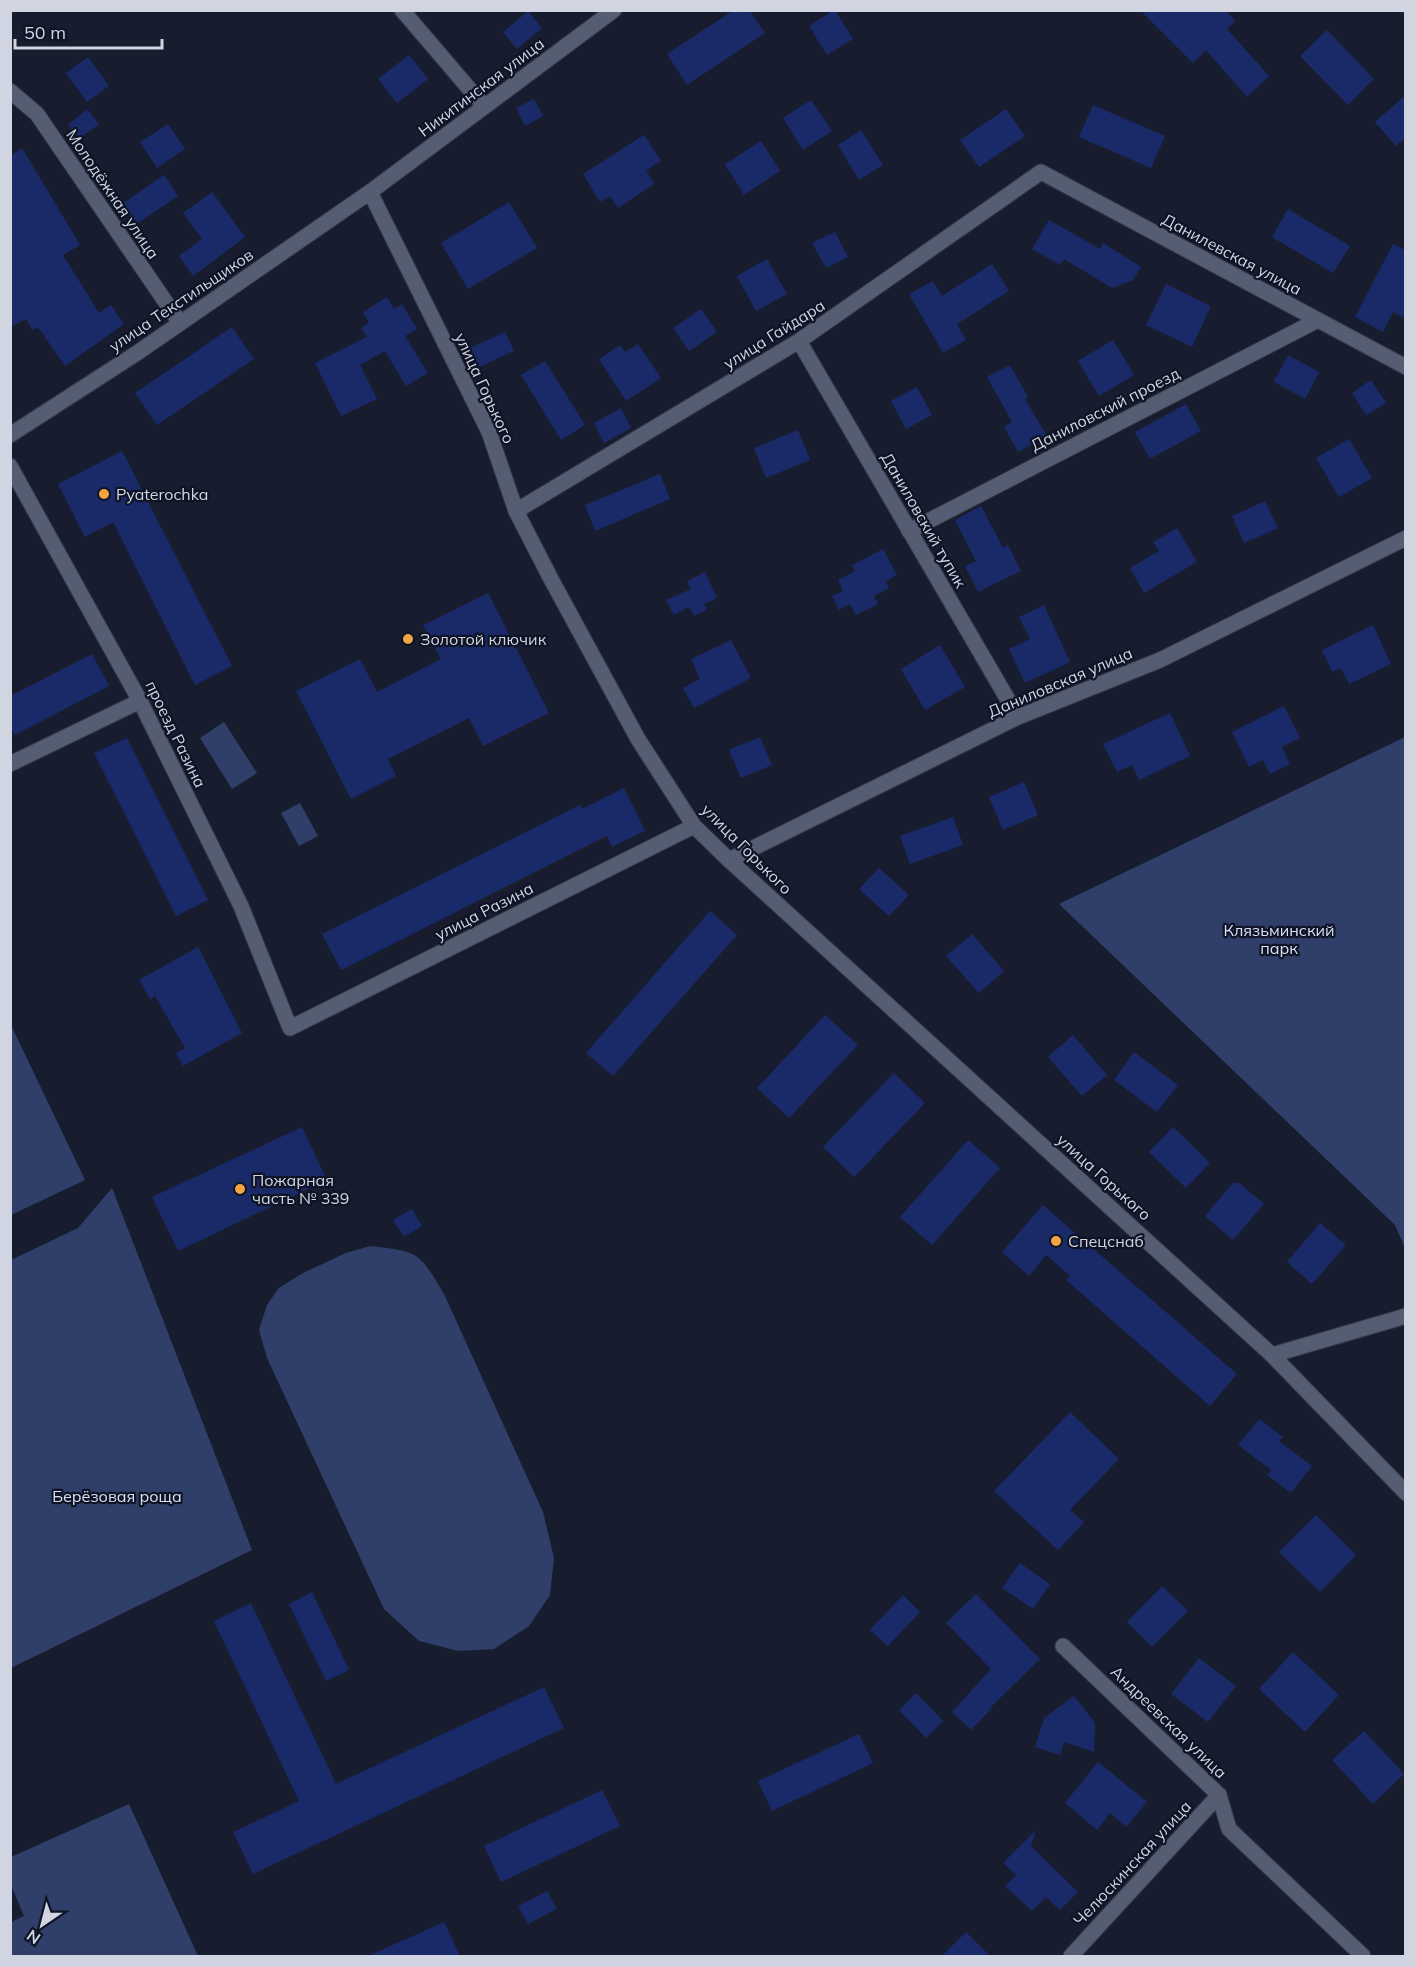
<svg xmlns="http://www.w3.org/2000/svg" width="1416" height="1967" viewBox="0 0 1416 1967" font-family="Mulish,sans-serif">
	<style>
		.green { fill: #303f69 }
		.building { fill: #1a2a68 }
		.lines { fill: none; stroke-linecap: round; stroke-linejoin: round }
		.minor-casing { stroke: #353847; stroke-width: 17 }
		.minor { stroke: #555d72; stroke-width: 15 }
		.poi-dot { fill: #f4a443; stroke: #0e1425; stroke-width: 2 }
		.labels { text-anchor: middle; stroke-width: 4.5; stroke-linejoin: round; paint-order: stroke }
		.street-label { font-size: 16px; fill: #d0d5e1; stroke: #0e1425 }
		.poi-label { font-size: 16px; fill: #d0d5e1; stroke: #0e1425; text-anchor: start }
		.park-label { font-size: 16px; fill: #dae1f5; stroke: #0e1425 }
	</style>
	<rect width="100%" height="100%" fill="#171d2f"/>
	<!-- green -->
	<g class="green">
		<polygon points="224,722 257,773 232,789 200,738"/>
		<polygon points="1405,737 1405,1248 1395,1225 1059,904"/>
		<polygon points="300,803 318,836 299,846 281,813"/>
		<polygon points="10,1023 85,1180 11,1215 10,1215"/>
		<polygon points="112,1188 252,1550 11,1668 11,1260 78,1228"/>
		<path d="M370 1246C420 1252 418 1251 444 1294L543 1512 554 1558 550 1595 529 1626 494 1649 458 1651 419 1641 384 1609 267 1358 259 1330 267 1305 279 1288 303 1273 346 1253Z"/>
		<polygon points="129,1804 198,1956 11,1956 11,1922 24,1916 11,1885 11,1857"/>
	</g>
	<!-- building -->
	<g class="building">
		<polygon points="734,10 749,10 765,33 687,85 667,54"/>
		<polygon points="834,10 835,10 853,39 827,55 809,26"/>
		<polygon points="1140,10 1225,10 1235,21 1227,29 1269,76 1247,97 1206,50 1193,63"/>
		<polygon points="528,11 542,28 517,49 503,32"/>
		<polygon points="1327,30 1374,79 1348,105 1300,56"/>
		<polygon points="409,55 428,79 397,103 378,79"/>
		<polygon points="88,57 109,86 87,102 66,73"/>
		<polygon points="1406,95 1406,137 1396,146 1375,122"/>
		<polygon points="534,99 543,116 525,126 516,108"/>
		<polygon points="811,100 832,131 803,150 783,118"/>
		<polygon points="1093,105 1165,136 1151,168 1079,137"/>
		<polygon points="87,109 99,124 79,139 68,125"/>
		<polygon points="1006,109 1025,136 979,167 960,140"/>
		<polygon points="168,124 185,149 157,168 140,142"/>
		<polygon points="861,130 883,165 859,180 838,145"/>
		<polygon points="644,135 661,161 646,170 654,184 618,208 610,196 600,202 583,174"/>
		<polygon points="761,141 780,171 744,195 725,164"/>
		<polygon points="22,148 80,245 63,255 99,313 111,305 124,324 65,366 38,327 32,330 26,319 10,327 10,156"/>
		<polygon points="164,175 178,196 137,224 123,203"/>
		<polygon points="212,192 245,237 193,276 179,256 202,239 183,213"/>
		<polygon points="509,202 537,248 468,289 441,243"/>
		<polygon points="1288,209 1350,246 1333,273 1272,237"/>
		<polygon points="1049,220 1100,249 1103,243 1141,267 1133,280 1112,288 1064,259 1060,265 1032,249"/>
		<polygon points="835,232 848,257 826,268 812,243"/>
		<polygon points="1393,244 1406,251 1406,319 1393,312 1383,332 1355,317"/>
		<polygon points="767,259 787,294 756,311 737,276"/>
		<polygon points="992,264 1009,291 957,324 966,340 943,353 909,294 933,281 942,296"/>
		<polygon points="1166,284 1211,306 1192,347 1146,325"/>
		<polygon points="387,297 394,309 402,304 417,329 405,336 428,373 406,386 385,351 360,365 377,399 341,416 315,363 367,337 361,328 369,323 363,312"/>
		<polygon points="701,309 717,332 689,351 673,328"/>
		<polygon points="232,327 254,359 157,425 135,393"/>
		<polygon points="505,332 514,351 479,367 470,348"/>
		<polygon points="1113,340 1134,375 1099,396 1078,361"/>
		<polygon points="638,344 661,378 626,401 599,359 620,345 625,352"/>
		<polygon points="1288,355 1319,372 1305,399 1274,382"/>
		<polygon points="545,361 585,425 561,440 521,375"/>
		<polygon points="1010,365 1028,397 1025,399 1047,436 1018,452 1004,427 1012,422 987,377"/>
		<polygon points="1371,380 1386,403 1366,415 1352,393"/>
		<polygon points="917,387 932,415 906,429 891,401"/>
		<polygon points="1186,404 1201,431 1150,459 1135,432"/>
		<polygon points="621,408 631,428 604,443 594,423"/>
		<polygon points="798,430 810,460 766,478 754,448"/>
		<polygon points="1349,439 1372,478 1339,497 1316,458"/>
		<polygon points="122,451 232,666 195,685 113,522 85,537 58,484"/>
		<polygon points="660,474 670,499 595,531 585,505"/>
		<polygon points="1265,501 1278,528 1244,543 1232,516"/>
		<polygon points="981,506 1003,548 1008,545 1021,571 978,592 965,566 976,561 955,520"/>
		<polygon points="1177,528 1197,562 1144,593 1130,568 1159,551 1153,542"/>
		<polygon points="883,549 897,575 886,581 889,588 874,596 878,604 856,615 850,604 839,610 832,596 843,591 838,580 855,571 852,565"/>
		<polygon points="705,572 717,598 704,604 707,610 694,616 689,607 674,615 666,600 691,589 687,581"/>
		<polygon points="488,593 549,713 483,746 469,718 388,759 396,776 351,799 296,691 360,659 377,692 441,659 423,625"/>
		<polygon points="1044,605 1070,662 1025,683 1009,649 1030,639 1019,617"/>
		<polygon points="1373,625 1391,664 1349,684 1341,668 1332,672 1322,650"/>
		<polygon points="731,640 751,678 694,708 683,688 700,679 691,659"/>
		<polygon points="940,645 965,687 925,710 901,669"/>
		<polygon points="92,654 109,686 15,735 10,726 10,696"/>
		<polygon points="1284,706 1300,738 1282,747 1290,764 1270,774 1263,760 1249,767 1232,732"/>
		<polygon points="1170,713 1190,756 1139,780 1132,765 1117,772 1103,744"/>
		<polygon points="760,737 772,765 741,778 729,750"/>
		<polygon points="127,738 208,900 176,916 94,753"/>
		<polygon points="1024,782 1038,815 1003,830 989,797"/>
		<polygon points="624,788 645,831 612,847 607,836 341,970 322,934 580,805 582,809"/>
		<polygon points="953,817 963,845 910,864 900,836"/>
		<polygon points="879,868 909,895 889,916 859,889"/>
		<polygon points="710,911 737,935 613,1076 586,1053"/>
		<polygon points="972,934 1004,971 979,993 946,956"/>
		<polygon points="198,947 242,1033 183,1066 176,1053 185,1048 155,996 150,999 139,980"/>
		<polygon points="825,1015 858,1045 789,1118 757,1088"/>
		<polygon points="1073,1035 1107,1075 1082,1096 1048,1057"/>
		<polygon points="1134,1052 1178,1085 1157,1112 1114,1080"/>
		<polygon points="894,1073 925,1103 854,1177 823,1147"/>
		<polygon points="302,1127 327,1180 178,1251 152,1197"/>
		<polygon points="1173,1127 1210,1163 1186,1188 1149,1152"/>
		<polygon points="968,1140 1000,1168 932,1245 900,1217"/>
		<polygon points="1233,1183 1239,1183 1264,1204 1233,1240 1205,1216"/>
		<polygon points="1043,1205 1237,1374 1210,1406 1066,1280 1070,1276 1046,1255 1029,1276 1002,1252"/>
		<polygon points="412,1209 422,1226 404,1237 393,1220"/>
		<polygon points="1320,1223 1346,1245 1312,1284 1287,1262"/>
		<polygon points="1070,1412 1119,1459 1070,1510 1084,1522 1058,1550 994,1491"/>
		<polygon points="1259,1419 1283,1437 1279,1441 1312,1466 1291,1493 1267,1475 1271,1470 1238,1445"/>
		<polygon points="1316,1515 1356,1555 1320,1592 1279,1552"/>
		<polygon points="1020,1563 1050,1584 1033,1609 1002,1588"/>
		<polygon points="1162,1586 1188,1611 1152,1647 1127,1622"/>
		<polygon points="312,1592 349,1670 326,1681 289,1604"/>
		<polygon points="976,1594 1040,1659 991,1707 992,1708 971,1730 952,1712 991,1669 946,1623"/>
		<polygon points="903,1595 920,1612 888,1646 870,1630"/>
		<polygon points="251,1603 336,1784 544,1687 564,1728 253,1874 233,1832 299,1801 214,1621"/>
		<polygon points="1293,1652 1339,1695 1305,1732 1259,1689"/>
		<polygon points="1199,1658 1236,1686 1208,1722 1171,1694"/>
		<polygon points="916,1693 943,1721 926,1738 899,1710"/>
		<polygon points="1074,1696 1095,1723 1094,1752 1064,1742 1060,1755 1035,1747 1044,1718"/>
		<polygon points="1364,1731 1404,1774 1373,1804 1332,1760"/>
		<polygon points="859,1734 873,1763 772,1811 758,1781"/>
		<polygon points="1098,1762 1147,1802 1126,1827 1110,1813 1097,1830 1065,1803"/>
		<polygon points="602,1790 620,1826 501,1882 484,1846"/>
		<polygon points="1036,1830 1031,1846 1078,1892 1060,1910 1046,1897 1032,1911 1005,1886 1016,1875 1003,1863"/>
		<polygon points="547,1891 557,1909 528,1924 518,1906"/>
		<polygon points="444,1922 460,1956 368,1956"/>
		<polygon points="966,1932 990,1956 942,1956"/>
	</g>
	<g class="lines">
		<!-- minor casing -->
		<g class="minor-casing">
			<g id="minor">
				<polyline points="402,10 484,106"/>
				<polyline points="10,91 37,114 180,323"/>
				<polyline points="370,192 489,432 516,511 551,579 638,739 694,826 729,860 1272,1355 1406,1493"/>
				<polyline points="799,341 1018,717"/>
				<polyline points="10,435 137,353 370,192 614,10"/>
				<polyline points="10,466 140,701 241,906 290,1028 694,826"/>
				<polyline points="516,511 799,341 1041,172 1406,367"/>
				<polyline points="909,531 1318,320"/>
				<polyline points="10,764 140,701"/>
				<polyline points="729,860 1018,717 1160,660 1406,538"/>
				<polyline points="1272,1355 1406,1316"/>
				<polyline points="1063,1646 1219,1795 1229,1829 1363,1956"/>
				<polyline points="1071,1956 1219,1795"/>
			</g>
		</g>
		<!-- minor -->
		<use href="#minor" class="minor"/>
	</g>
	<!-- markers -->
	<g class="poi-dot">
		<circle cx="104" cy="494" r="6"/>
		<circle cx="408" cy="639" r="6"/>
		<circle cx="240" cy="1189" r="6"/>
		<circle cx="1056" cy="1241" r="6"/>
	</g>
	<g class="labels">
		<!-- street labels -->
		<g class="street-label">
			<text transform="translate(481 87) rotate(-37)" y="6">Никитинская улица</text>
			<text transform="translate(113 194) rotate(56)" y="6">Молодёжная улица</text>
			<text transform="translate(1232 254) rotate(28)" y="6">Данилевская улица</text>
			<text transform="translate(181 300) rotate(-34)" y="6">улица Текстильщиков</text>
			<text transform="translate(774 334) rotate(-32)" y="6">улица Гайдара</text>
			<text transform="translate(485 388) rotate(65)" y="6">улица Горького</text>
			<text transform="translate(1105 409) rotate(-27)" y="6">Даниловский проезд</text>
			<text transform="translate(924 520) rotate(60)" y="6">Даниловский тупик</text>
			<text transform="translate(1060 682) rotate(-23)" y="6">Даниловская улица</text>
			<text transform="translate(176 734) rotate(64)" y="6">проезд Разина</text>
			<text transform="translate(747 849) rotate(45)" y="6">улица Горького</text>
			<text transform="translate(484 911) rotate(-27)" y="6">улица Разина</text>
			<text transform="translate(1104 1177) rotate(42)" y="6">улица Горького</text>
			<text transform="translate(1169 1722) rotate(44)" y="6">Андреевская улица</text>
			<text transform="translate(1132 1863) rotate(-47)" y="6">Челюскинская улица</text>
		</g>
		<!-- poi labels -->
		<g class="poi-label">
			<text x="116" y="500">Pyaterochka</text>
			<text x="420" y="645">Золотой ключик</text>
			<text x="252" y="1186">Пожарная<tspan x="252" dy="18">часть № 339</tspan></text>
			<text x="1068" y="1247">Спецснаб</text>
		</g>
		<!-- park labels -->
		<g class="park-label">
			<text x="1279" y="936">Клязьминский<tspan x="1279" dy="18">парк</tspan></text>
			<text x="117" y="1502">Берёзовая роща</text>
		</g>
	</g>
	<!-- border -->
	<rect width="1416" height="1967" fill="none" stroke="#d0d5e1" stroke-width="24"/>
	<!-- north arrow -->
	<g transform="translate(42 1925) rotate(215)" stroke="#0e1425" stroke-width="4.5" paint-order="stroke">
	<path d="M0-4.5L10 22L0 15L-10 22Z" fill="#d0d5e1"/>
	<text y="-9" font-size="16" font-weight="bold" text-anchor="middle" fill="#d0d5e1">N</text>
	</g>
	<!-- scale -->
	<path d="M15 39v9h147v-9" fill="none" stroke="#d0d5e1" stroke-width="3"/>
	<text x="24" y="39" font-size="18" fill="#d0d5e1" stroke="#0e1425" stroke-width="4.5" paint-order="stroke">50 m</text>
</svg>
